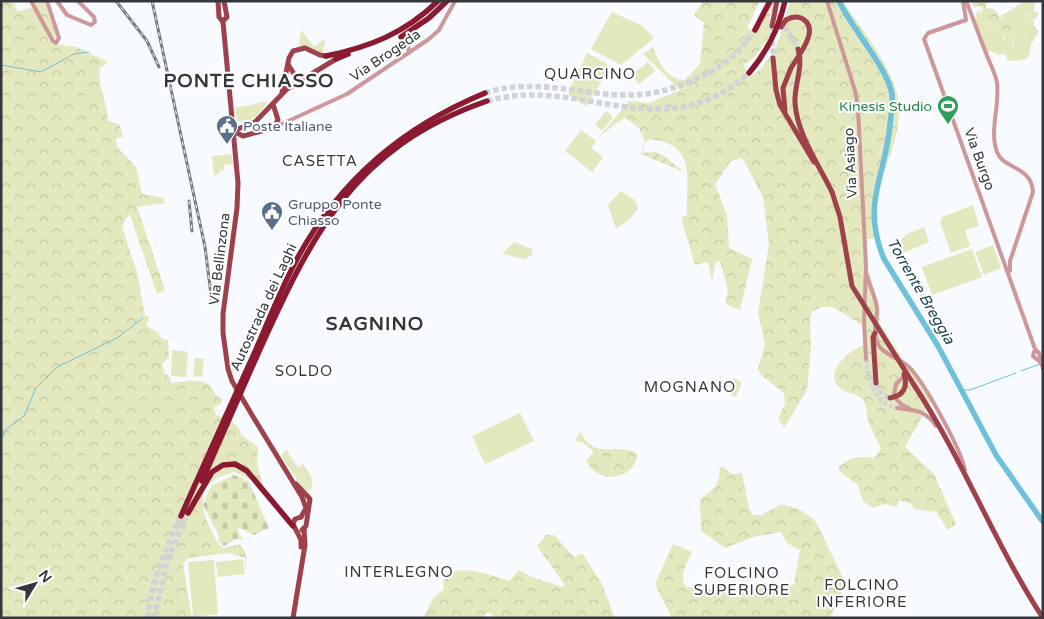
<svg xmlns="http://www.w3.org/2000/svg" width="1044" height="619" viewBox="0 0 1044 619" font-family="'Varela Round',sans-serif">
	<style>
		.green { fill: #e3e8be }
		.forest { fill: url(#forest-crowns) }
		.cemetery { fill: url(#cemetery-stones) }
		.garden { fill: url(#garden-furrows) }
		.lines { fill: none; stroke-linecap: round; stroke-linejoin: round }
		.stream { stroke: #6fc0da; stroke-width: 1 }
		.river { stroke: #6fc0da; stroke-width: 5.5 }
		.minor-tunnel { stroke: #d0d3d7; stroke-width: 4; stroke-dasharray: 4 2; stroke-linecap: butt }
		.major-tunnel { stroke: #d0d3d7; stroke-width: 5; stroke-dasharray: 5 2.5; stroke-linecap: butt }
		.highway-tunnel { stroke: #d0d3d7; stroke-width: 5.5; stroke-dasharray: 5.5 3; stroke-linecap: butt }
		.minor { stroke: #ce9799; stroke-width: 4 }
		.major { stroke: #9f414b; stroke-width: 5 }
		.highway { stroke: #8b1930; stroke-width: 5.5 }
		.rail-casing { stroke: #777a7e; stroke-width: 3 }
		.rail { stroke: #fff; stroke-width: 1; stroke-dasharray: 4; stroke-linecap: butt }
		.major-bridge { stroke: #9f414b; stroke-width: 5 }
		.highway-bridge { stroke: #8b1930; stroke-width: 5.5 }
		.labels { text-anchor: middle; stroke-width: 4; stroke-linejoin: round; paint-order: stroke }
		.street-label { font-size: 14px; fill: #34373b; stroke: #fff }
		.leisure-label { font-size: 14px; fill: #27864d; stroke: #fff; text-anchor: end }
		.service-label { font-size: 14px; fill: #4e5e75; stroke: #fff; text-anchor: start }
		.neighbourhood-label { font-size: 15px; letter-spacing: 1px; fill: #34373b; stroke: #fff }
		.water-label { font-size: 15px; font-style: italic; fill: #204551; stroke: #fff }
		.district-label { font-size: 19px; font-weight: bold; letter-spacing: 1px; fill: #34373b; stroke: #fff }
	</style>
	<defs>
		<pattern id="forest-crowns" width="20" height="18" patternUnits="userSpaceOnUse" patternTransform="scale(1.25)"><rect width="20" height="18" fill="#e3e8be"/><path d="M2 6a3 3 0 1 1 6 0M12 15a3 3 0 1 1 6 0" fill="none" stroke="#c3c8a4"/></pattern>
		<pattern id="cemetery-stones" width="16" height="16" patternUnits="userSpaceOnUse" patternTransform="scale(1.25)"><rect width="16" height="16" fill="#e3e8be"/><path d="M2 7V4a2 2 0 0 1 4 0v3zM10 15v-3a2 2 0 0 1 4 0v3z" fill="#c3c8a4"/></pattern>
		<pattern id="garden-furrows" width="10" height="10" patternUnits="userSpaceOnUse" patternTransform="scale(1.25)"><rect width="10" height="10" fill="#e3e8be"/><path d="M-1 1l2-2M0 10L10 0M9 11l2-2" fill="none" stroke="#c3c8a4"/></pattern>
	</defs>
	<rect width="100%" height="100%" fill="#f7fafe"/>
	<!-- green -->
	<g class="green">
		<polygon points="1026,1 1035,3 1034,11 1026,14 1023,20 1034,26 1024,38 1028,38 1031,46 1029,56 1024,60 1008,61 1005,54 998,55 991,51 986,53 976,24 976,13 981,10 980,14 986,19 987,28 1001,27 1005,35 1003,40 1013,46 1014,36 1006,20 1000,16"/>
		<polygon points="612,12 643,26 654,38 621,65 591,49"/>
		<polygon points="301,30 314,47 326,38 322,54 299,47"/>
		<polygon points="587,53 607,64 609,70 586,106 568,94"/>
		<polygon points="648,62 655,71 639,84 632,75"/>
		<path d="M269 101C261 110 251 127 237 121L235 108Z"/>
		<polygon points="606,111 613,117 602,131 595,125"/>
		<polygon points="581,130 596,141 591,148 603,157 592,172 565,151"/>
		<polygon points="232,154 233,164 224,165 224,170 219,171 219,174 214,175 212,156"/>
		<polygon points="621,191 635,200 638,208 630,219 616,229 608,205"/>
		<polygon points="973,205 979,226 965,230 970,246 951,253 940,222 942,217"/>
		<path d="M924 227 929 242 903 253 925 290 922 292 924 295 921 297 897 254C897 236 909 233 924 227Z"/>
		<polygon points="514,242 532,249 532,255 524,259 502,254"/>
		<polygon points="993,245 1001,268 984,275 975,252"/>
		<polygon points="972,249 982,277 932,295 922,267"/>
		<polygon points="172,350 188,352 186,377 171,376"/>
		<polygon points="195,358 204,359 202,377 193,376"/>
		<polygon points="733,378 742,382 736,397 727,393"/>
		<polygon points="520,413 534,441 485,464 472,436"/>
		<path d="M286 449 298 468 303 464C309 473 316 480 310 490L308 491 303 488 281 456Z"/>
		<polygon points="243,559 245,574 218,577 216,562"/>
		<polygon points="214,560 218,614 193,617 188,562"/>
	</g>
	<!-- forest -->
	<g class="forest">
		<path d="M1 1H13L18 12 32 7 54 44 77 47 108 62 100 68C97 86 108 103 108 121L119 124 123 137 116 138 117 147 136 167 142 194 163 198 165 203 137 207 165 290 157 294 130 215 126 218 122 226 132 259C137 264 142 303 145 313L143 314 149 317 146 326 158 332 162 339 168 340 169 358 162 363 164 373 169 376 171 383C182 382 198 378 208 384 214 388 214 396 222 399V403L214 407 216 415C226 419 240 423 241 435L258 447 257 464 263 485 234 472C187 483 202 515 219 545L224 548 240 544C247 553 247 559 246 569L245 558 228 553 188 558 183 564 192 618H1Z"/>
		<polygon points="32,1 45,1 57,36 53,38"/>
		<path d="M703 1H760L747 28 755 31 772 1H775L770 17V35L755 57 743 65 751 77C778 56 781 33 790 1H843C861 29 886 58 896 90 908 128 883 164 876 201 874 213 875 226 874 239H867V266L879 305 880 324 931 401 905 447 934 474 956 524 948 530 936 512 914 509 912 504 899 500 897 507 885 504 873 508 863 501 858 485 839 471V467C851 456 859 456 874 458L881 449C877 439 871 430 868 420 866 414 867 406 864 401 859 393 846 394 840 388 822 372 850 350 864 345L862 325 833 307H821L812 312 810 319 811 347 807 390 784 428 778 418 785 405 784 393 761 375 758 369 765 344 758 313 769 244 763 197 743 159 740 158 731 161 715 184 727 215 729 248 752 259 740 310 725 303 728 291 720 261 715 263 712 282 708 262 695 265 681 217 687 216C685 180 699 145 650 139L645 142 639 128 626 118 618 122 599 137 629 101 649 103 680 90 643 54 653 47C658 61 667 80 685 80L700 64 704 23 694 15Z"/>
		<polygon points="970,1 988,1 985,8 994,9 1002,19 1009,21 1014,36 1011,47 1008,49 1004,45 1005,35 1001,27 987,28 986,19 980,16 983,8 977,6 975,8"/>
		<polygon points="1030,11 1038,12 1038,16 1033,20 1035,28 1039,31 1032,43 1029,43 1028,38 1022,37 1034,26 1025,26 1023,20"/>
		<path d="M581 432C595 463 618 440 637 454 637 474 612 482 597 473 593 471 589 465 586 461L594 452 582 442 574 441Z"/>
		<path d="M722 467 733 474 742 473 749 509 753 515H762L781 504 799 509 815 520 846 584 830 618H672L655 584 673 544 692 552C687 563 678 576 686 587H697L702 595 719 583 741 592 757 587 794 585 800 550 787 543 781 532 753 537 725 548 701 531 700 499C715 488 719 487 720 468Z"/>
		<path d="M546 535H554L574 557 582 553 601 582 615 618H496L488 612 481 618H423L433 598 444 589 443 575C465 564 488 575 510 581L518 570 532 577 563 587 565 585 537 546Z"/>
	</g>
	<!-- cemetery -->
	<polygon class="cemetery" points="234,475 243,478 245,481 248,480 269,528 254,535 238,527 239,535 244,539 236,539 224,546 217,540 220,538 203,505 211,486"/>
	<!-- garden -->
	<polygon class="garden" points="645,141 643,153 655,152 664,156 684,172 641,154"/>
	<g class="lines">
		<!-- stream -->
		<g class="stream">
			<polyline points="1,65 41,72 74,54 89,52"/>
			<polyline points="1021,371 1040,364"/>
			<polyline points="963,390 970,390 1016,373"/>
			<polyline points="1,433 24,416 36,388 57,367 117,338 143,318"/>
			<polyline points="1,440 5,432"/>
		</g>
		<!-- river -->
		<path class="river" d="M839 1C852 29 887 67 892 94 893 104 891 115 890 125 885 178 861 204 884 259L938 346 996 455 1043 522"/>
		<!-- minor-tunnel -->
		<path class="minor-tunnel" d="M866 359C868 379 873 403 897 408"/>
		<!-- major-tunnel -->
		<g class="major-tunnel">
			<polyline points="770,1 798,49"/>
			<polyline points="772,26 773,58"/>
			<polyline points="876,383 882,394 890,398"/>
		</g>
		<!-- highway-tunnel -->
		<g class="highway-tunnel">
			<path d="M485 93C530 78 575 93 621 95 646 96 668 91 691 81 718 71 739 54 755 30"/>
			<path d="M487 101C581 74 662 151 749 73"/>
			<path d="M148 618C151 581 166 548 181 516"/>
			<polyline points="154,618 168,559 186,518"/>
		</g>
		<!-- minor -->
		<g class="minor">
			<polyline points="31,1 53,41 56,43 59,38 47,1"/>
			<polyline points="57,1 67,15 91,25 95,22 94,17 78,1"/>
			<polyline points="827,1 856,94 858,109 866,267 864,320 866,359"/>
			<polyline points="963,1 966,20 928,33 924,39 1035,349 1039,353 1043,369"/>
			<path d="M966 1C974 20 980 39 988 58 991 66 996 75 997 83 1000 106 989 130 997 152 1004 170 1031 165 1033 192L1010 261V271"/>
			<polyline points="401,37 408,45 409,53"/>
			<polyline points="273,128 347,94 429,39 439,30 455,1"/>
			<path d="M867 275C869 287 878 300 877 312 876 324 872 334 879 346 886 356 901 359 910 368 925 384 961 449 965 470"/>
			<polyline points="1034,352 1033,356 1040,362"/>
			<polyline points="894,394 896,384 903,377"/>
			<polyline points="897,400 902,405 909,408"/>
			<path d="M897 408C914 410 926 410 936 426"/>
		</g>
		<!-- major -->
		<g class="major">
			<polyline points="218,1 219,17 223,22 238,183 237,208 223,314 223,333 228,369 232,381 252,415 302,497 306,508 301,517"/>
			<polyline points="223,21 227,17 224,1"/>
			<polyline points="772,26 777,1"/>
			<polyline points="781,27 786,20"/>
			<path d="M798 49C804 67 794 84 795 103 797 134 819 165 832 192"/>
			<polyline points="773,58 776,90 780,105 814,162"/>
			<polyline points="289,66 294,74 305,78"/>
			<polyline points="282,92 289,58 293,51 305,48 320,55 326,56"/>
			<polyline points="785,111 783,88 791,68"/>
			<polyline points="233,131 255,122 287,89 336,59"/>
			<polyline points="233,131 243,136 273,128 278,120 273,104"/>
			<polyline points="875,333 873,337 876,383"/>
			<path d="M914 385C963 459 994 543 1043 618"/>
			<polyline points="296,484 310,499 306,526 302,530"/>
			<polyline points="301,547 301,540 293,524 295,519 301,517"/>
			<polyline points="293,618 305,545 304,528"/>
		</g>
		<!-- highway -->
		<g class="highway">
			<polyline points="755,30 770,1"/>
			<polyline points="401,37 429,18 447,1"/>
			<path d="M326 56C370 47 405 33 438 1"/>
			<polyline points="336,59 348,54"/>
			<path d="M749 73C767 52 779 28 785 1"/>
			<path d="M254 354C268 322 281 288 298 257 341 179 403 127 485 93"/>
			<path d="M256 358C311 236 352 148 487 101"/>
			<polyline points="202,481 227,424"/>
			<polyline points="188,513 212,472 223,465 235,464 247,471 293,526"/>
			<polyline points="181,516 224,420"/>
		</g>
		<!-- rail casing -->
		<g class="rail-casing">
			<g id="rail">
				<polyline points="116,1 147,41 159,67"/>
				<polyline points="152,1 205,247 212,302"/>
				<polyline points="189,201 192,231"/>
			</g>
		</g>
		<!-- rail -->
		<use href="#rail" class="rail"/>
		<!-- major-bridge -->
		<g class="major-bridge">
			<path d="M786 20C791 17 796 16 801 18 822 28 798 56 791 68"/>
			<polyline points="832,192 840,217 852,286 914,385"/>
			<path d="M890 398C904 396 908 386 904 374"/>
		</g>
		<!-- highway-bridge -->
		<g class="highway-bridge">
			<polyline points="224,420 254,354"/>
			<polyline points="227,424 256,358"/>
		</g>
	</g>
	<!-- icons -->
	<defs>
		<g id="stadium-pin" transform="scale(1.125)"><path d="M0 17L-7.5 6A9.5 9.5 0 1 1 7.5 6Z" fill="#2e9e5b" stroke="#fff"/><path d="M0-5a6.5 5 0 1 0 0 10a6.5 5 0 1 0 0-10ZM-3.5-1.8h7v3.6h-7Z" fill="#fff"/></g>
		<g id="civic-pin" transform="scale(1.125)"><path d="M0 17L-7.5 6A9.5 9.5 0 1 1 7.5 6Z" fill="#5c6f8a" stroke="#fff"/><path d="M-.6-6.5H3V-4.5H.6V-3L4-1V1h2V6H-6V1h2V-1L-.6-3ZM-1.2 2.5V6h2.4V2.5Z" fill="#fff"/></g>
	</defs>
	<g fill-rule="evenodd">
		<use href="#stadium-pin" x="948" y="106"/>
		<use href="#civic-pin" x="227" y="126"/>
		<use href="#civic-pin" x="272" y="212"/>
	</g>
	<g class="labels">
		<!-- street labels -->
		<g class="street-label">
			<text transform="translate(385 55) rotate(-34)" y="5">Via Brogeda</text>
			<text transform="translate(980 159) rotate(70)" y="5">Via Burgo</text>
			<text transform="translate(850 163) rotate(-93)" y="5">Via Asiago</text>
			<text transform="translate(219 259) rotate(-83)" y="5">Via Bellinzona</text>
			<text transform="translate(263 307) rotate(-65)" y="5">Autostrada dei Laghi</text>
		</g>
		<!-- leisure labels -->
		<g class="leisure-label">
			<text x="932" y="111">Kinesis Studio</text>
		</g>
		<!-- service labels -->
		<g class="service-label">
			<text x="243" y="131">Poste Italiane</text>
			<text x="288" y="209">Gruppo Ponte<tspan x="288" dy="16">Chiasso</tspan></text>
		</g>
		<!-- neighbourhood labels -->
		<g class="neighbourhood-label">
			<text x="590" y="79">QUARCINO</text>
			<text x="320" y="166">CASETTA</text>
			<text x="304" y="376">SOLDO</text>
			<text x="690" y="392">MOGNANO</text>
			<text x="399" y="577">INTERLEGNO</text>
			<text x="742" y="578">FOLCINO<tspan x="742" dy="17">SUPERIORE</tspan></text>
			<text x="862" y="590">FOLCINO<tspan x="862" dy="17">INFERIORE</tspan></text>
		</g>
		<!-- water labels -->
		<g class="water-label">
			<text transform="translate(921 291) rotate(60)" y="5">Torrente Breggia</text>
		</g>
		<!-- district labels -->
		<g class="district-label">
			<text x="249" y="87">PONTE CHIASSO</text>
			<text x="375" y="330">SAGNINO</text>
		</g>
	</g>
	<!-- border -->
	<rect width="1044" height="619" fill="none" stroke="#34373b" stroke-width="5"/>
	<!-- north arrow -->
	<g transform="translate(35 584) rotate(53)" stroke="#ffffff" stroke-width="4" paint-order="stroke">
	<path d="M0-4L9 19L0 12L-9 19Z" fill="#34373b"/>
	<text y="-8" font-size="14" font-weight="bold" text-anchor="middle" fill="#34373b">N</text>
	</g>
</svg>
